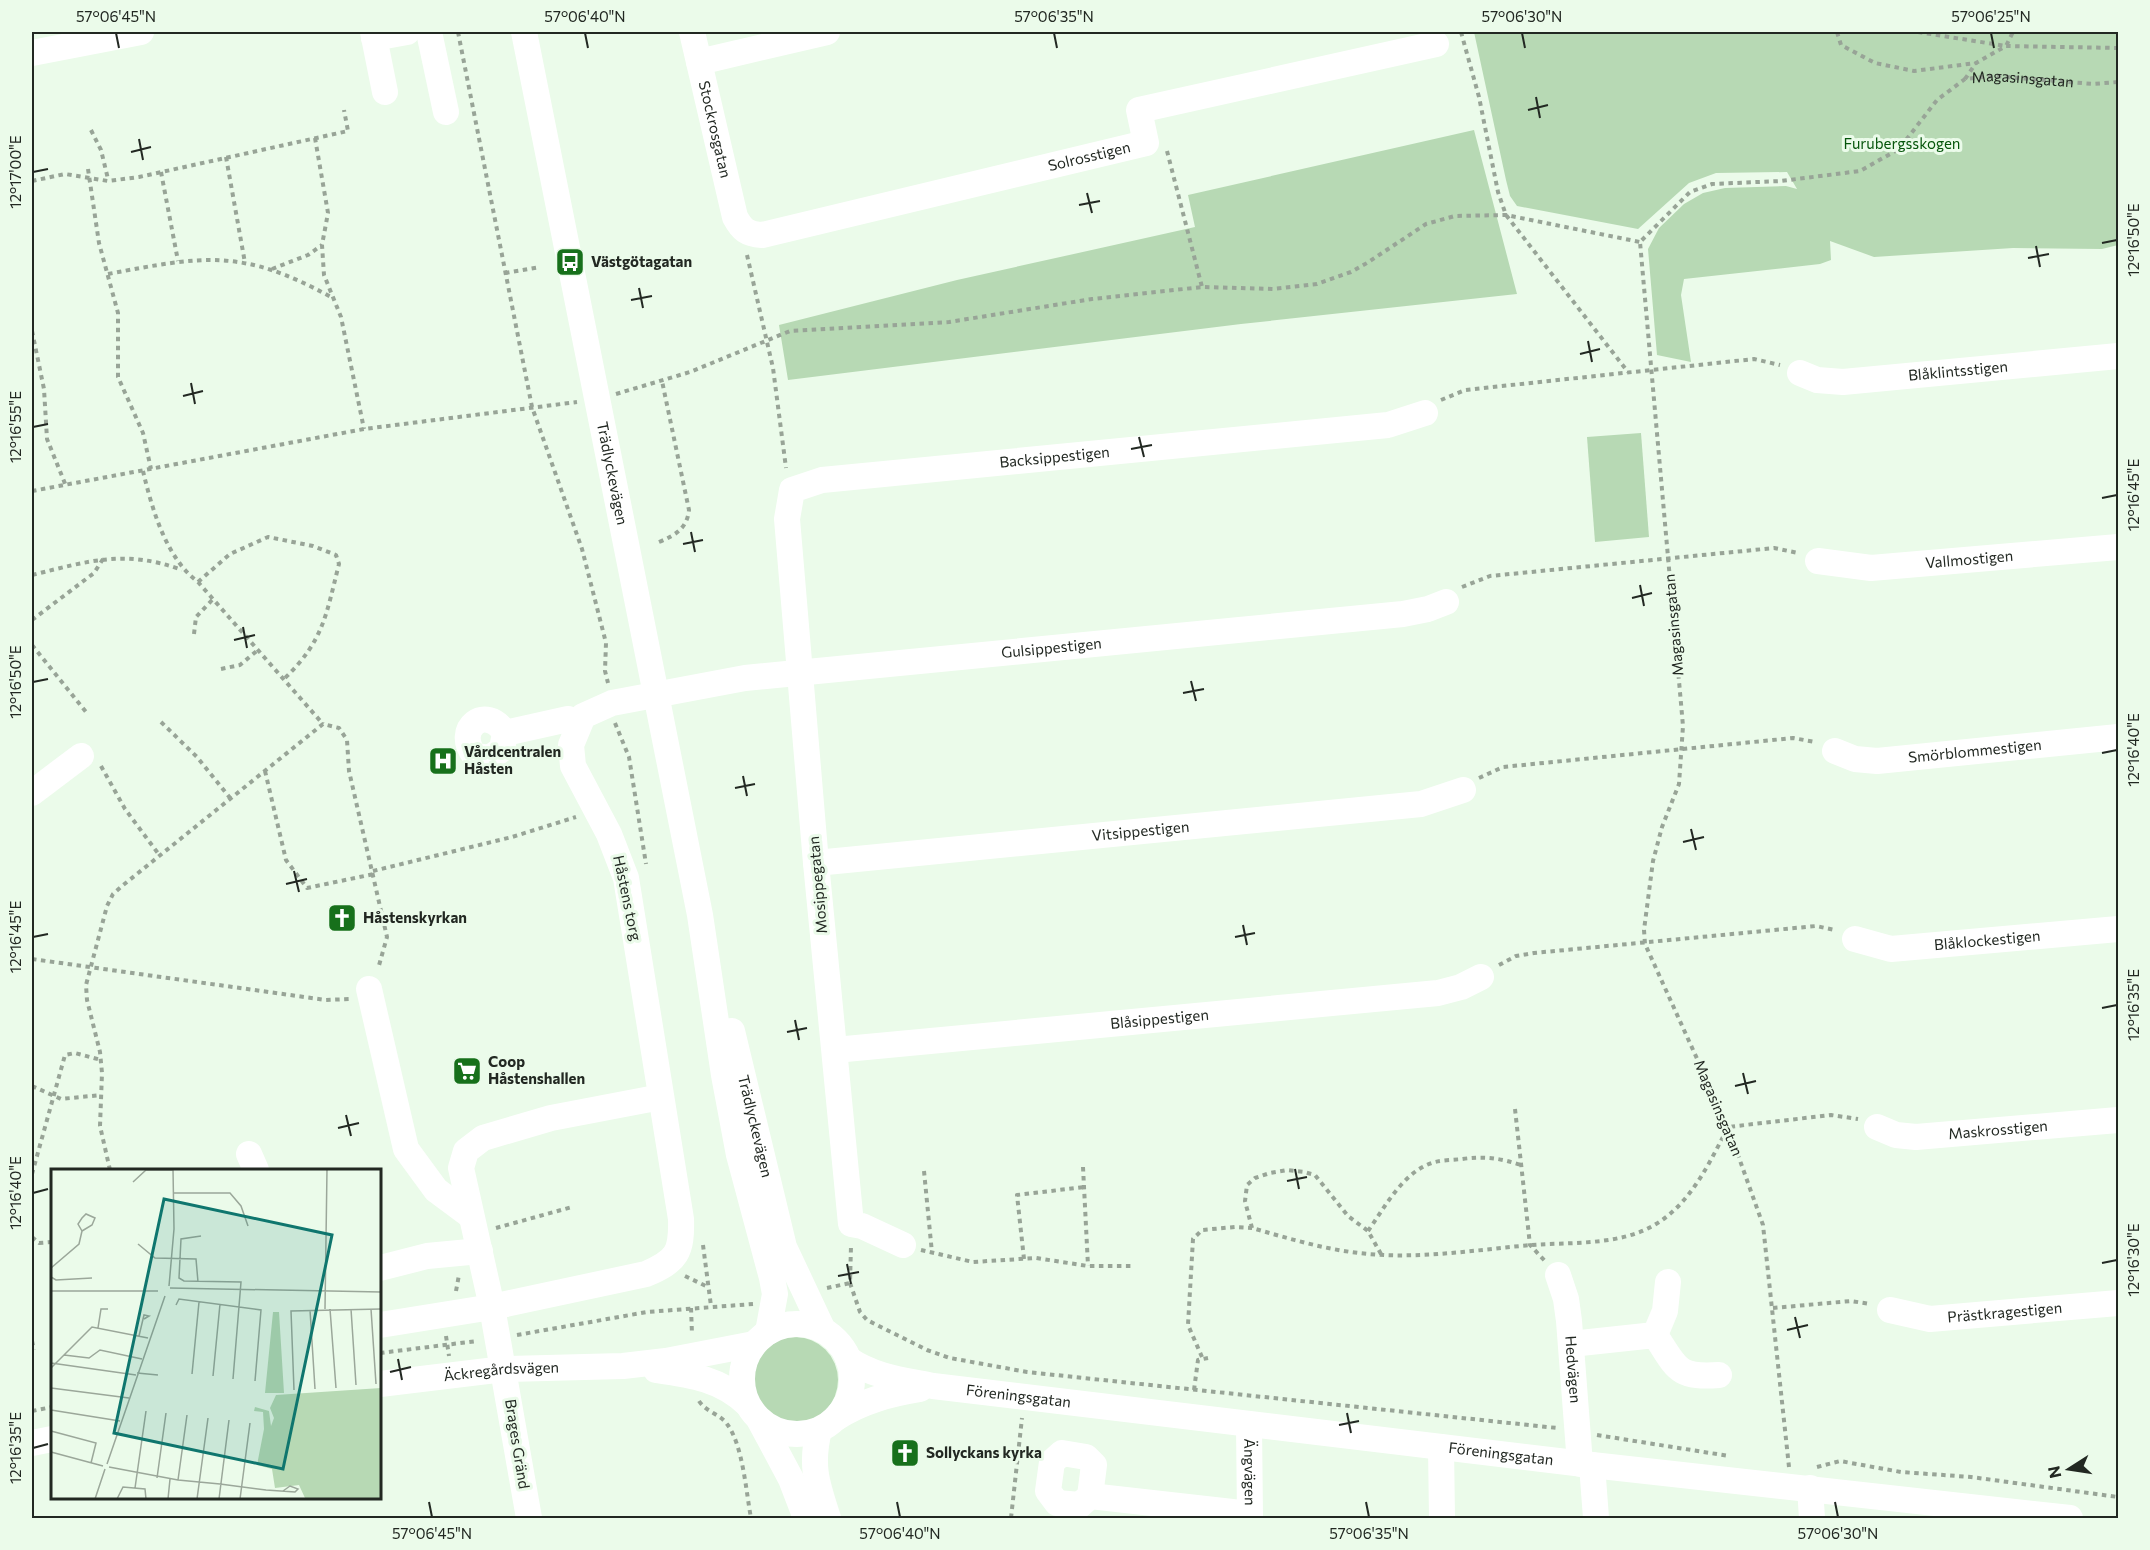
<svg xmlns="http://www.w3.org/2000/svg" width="2150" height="1550" viewBox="0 0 2150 1550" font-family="Commissioner,sans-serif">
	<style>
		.green { fill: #b7d9b4 }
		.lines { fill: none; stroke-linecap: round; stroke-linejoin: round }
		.path { stroke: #98a497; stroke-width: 4; stroke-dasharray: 4.5 4.5; stroke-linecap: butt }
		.minor { stroke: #fff; stroke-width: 26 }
		.ticks { fill: none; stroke: #222822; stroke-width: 2 }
		.labels { text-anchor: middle; stroke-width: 6; stroke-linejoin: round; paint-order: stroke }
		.street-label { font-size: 15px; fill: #222822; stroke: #ebfbea }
		.park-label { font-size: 15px; fill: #05550b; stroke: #ebfbea }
		.poi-label { font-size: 15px; font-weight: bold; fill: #222822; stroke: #ebfbea; text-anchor: start }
		.inset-road { fill: none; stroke: #9ba79a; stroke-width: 1.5 }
		.view { fill: #0f766e; fill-opacity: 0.15; stroke: #0f766e; stroke-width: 3 }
		.inset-edge { fill: none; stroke: #222822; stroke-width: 3 }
		.neatline { fill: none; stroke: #222822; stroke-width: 2 }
		.ticks-label { font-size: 15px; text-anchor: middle; fill: #222822 }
	</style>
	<rect width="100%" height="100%" fill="#ebfbea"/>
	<!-- green -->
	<g class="green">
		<polygon points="1474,32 2118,32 2118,245 2102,249 2013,248 1874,257 1830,241 1831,260 1820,264 1684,279 1681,295 1691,362 1657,355 1648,249 1659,228 1684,204 1703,193 1725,188 1786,186 1797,189 1787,172 1716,173 1689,183 1638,229 1517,206 1510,196 1506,180"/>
		<polygon points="1474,130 1517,294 1241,324 788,380 779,325 957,280 1195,227 1188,195"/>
		<polygon points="1641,433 1649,537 1595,542 1587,437"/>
		<circle cx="795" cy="1380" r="43"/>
	</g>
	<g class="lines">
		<!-- path -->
		<g class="path">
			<polyline points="458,32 532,407 582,549 606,643 605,671 608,683"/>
			<polyline points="1461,32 1479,97 1498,192 1506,215 1628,372"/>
			<polyline points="1837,32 1841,45 1875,63 1914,71 1976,63 2006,46 2118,48"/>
			<polyline points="1918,32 2006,46 2013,32"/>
			<polyline points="1965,79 1976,63"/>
			<polyline points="91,130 101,150 108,179"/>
			<polyline points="315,138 328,213 322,245 324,275 341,317 364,429"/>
			<polyline points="1167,151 1202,287"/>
			<polyline points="226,157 245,263"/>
			<polyline points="88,169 99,243 118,313 118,377 143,433 151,469"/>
			<polyline points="161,172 178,261"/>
			<polyline points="32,181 65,174 108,181 139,177 348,131 344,110"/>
			<polyline points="747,255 773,368 786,468"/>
			<polyline points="272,269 308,255 322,245"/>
			<polyline points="505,273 540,267"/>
			<path d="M108 274C203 256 242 248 331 297"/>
			<polyline points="32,331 44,389 47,439 66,486"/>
			<polyline points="616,394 690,372 790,331 949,322 1092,299 1202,287 1273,289 1317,284 1351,272 1367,263 1426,224 1455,216 1506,215 1640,242"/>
			<polyline points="1441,400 1465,390 1754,359 1780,365"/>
			<path d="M143 471C152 509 166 558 198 582L323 724"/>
			<polyline points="32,491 364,429 577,402"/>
			<path d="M659 542C676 535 687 528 689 510L662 381"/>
			<path d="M32 575C89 561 125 549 182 570"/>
			<path d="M198 582 230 554 268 537 313 546 336 555 339 564C326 615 324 640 285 678"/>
			<polyline points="1462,587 1490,576 1774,548 1798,553"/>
			<polyline points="32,620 94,573 103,559"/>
			<polyline points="194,634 196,617 213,599"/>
			<polyline points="32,645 86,712"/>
			<polyline points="221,669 240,665 259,649"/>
			<polyline points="161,722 197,757 231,799"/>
			<polyline points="615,723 629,757 646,864"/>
			<polyline points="101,766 125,809 160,856"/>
			<polyline points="265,771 286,860 307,888 374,874"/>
			<polyline points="1479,778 1503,767 1793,738 1815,742"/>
			<polyline points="373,871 512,837 576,817"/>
			<polyline points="32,959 326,1000 349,999"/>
			<polyline points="1499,965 1516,956 1534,953 1816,926 1835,930"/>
			<polyline points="32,1086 61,1099 101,1095"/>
			<polyline points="1515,1109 1530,1245 1545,1261"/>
			<polyline points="1083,1167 1088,1266"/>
			<polyline points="110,1170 100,1126 102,1073 100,1052 87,1000 86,985 107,906 113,894 122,886 323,724 339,728 347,740 349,771 387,937 378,969"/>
			<polyline points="924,1171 932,1253"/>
			<polyline points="32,1174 65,1055 75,1053 101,1060"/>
			<polyline points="496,1228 572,1207"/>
			<path d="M1368 1231C1385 1207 1404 1170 1435 1162 1443 1160 1453 1160 1462 1159 1484 1156 1500 1158 1521 1165"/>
			<polyline points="32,1237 39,1243 52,1242"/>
			<polyline points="703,1245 711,1306"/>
			<polyline points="921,1250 973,1262 1036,1258 1088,1266 1131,1266"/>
			<path d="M1381 1254 1368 1231 1348 1216 1315 1175 1304 1172 1287 1170 1270 1173 1255 1178 1247 1185 1245 1201 1252 1228C1287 1238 1323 1249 1359 1253 1416 1260 1474 1250 1531 1245 1571 1242 1620 1246 1656 1224 1691 1203 1710 1162 1728 1127L1831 1115 1858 1119"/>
			<polyline points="1024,1259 1017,1195 1084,1187"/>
			<polyline points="685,1276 708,1287"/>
			<polyline points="850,1283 860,1312 867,1320 927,1350 950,1358 1027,1372 1557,1428"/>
			<polyline points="827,1288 850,1283 851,1246"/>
			<polyline points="456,1291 459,1275"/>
			<polyline points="691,1308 692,1334"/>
			<polyline points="1773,1308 1851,1301 1870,1304"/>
			<polyline points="517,1335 647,1312 753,1304"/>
			<polyline points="446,1336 449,1356"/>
			<polyline points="32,1341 34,1350"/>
			<polyline points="380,1353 477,1341"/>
			<polyline points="1202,1357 1188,1325 1193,1239 1202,1230 1235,1227 1252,1228"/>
			<polyline points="1194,1390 1198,1360 1208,1358"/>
			<path d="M699 1401C706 1412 720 1414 727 1424 743 1445 746 1492 751 1518"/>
			<polyline points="32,1411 52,1407"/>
			<polyline points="1597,1435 1729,1456"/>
			<path id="s1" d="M1789 1467 1763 1225 1728 1127 1645 944 1644 930 1653 861 1662 827 1679 784 1683 726 1640 242 1690 192 1712 184 1781 181 1860 171 1899 149 1937 100 1965 79 1994 76 2093 84 2118 82"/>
			<polyline points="1817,1467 1840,1461 1901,1472 1971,1477 2118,1497"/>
			<polyline points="1011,1518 1022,1418"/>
		</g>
		<!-- minor -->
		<g class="minor">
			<polyline points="373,32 385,92"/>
			<polyline points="429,32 446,112"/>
			<path id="s2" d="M524 32 700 915 724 1075 739 1155 772 1278 775 1294 768 1332"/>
			<path id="s3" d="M692 32 735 217C742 230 747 234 762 235L1146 143 1139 110 1436 44"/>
			<polyline points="374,38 407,32"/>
			<polyline points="32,53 141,32"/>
			<polyline points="699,62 827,32"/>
			<path id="s4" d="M1800 373 1817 380 1843 382 2118 356"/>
			<path id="s5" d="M1818 561 1871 568 2118 547"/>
			<path d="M505 733 502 749 490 758 475 756C453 729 486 703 505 733L568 719 578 724"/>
			<path id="s6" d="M1835 751 1855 759 1877 761 2118 737"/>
			<polyline points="32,793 81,756"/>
			<path id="s7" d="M816 863 1421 804 1463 790"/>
			<path id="s8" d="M1855 939 1891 949 2118 929"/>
			<polyline points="369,989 406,1149 436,1190 471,1216"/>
			<path id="s9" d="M732 1031 784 1247 823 1330"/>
			<path id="s10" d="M835 1050 1438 993 1461 987 1481 977"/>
			<path id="s11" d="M1877 1127 1896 1135 1916 1137 2118 1120"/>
			<polyline points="249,1154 256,1170"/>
			<path id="s12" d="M903 1245 862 1226 851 1224 816 863 787 519 792 490 822 480 1388 425 1425 413"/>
			<polyline points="380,1268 427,1256 480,1251"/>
			<path id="s13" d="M1558 1275 1566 1299 1569 1321 1580 1464"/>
			<path id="s14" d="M1890 1310 1930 1319 2118 1303"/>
			<circle cx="797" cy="1379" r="55"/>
			<path id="s15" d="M380 1325 492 1307 646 1274C677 1261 682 1252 681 1219L626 878 609 834 573 766 571 745 583 716 612 703 745 678 1403 614 1428 609 1446 602"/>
			<polyline points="1655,1335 1665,1311 1668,1282"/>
			<path d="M1571 1344 1655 1335C1677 1368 1676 1378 1719 1375"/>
			<path id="s16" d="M848 1359C874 1377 903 1380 933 1386L1592 1465 2070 1518"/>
			<path d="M656 1370C691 1375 721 1379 747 1404"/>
			<path id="s17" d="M380 1384 504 1369 623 1366 666 1361 754 1344"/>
			<path d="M836 1418C862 1401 890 1394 920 1389"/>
			<polyline points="760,1421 791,1479 806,1518"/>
			<path id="s18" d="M1249 1424 1250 1518"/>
			<path d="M819 1430C810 1466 817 1484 828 1518"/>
			<polyline points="32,1443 52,1439"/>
			<polyline points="1441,1447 1442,1518"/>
			<polyline points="1592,1465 1596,1518"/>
			<polyline points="1810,1488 1812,1518"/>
			<polyline points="1090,1496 1094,1465 1086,1457 1062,1453 1052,1462 1048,1491 1057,1503 1080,1505 1090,1496 1250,1514"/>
			<polyline points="529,1518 492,1307 461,1168 466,1151 483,1138 551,1118 661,1097"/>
		</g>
	</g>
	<!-- ticks -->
	<path class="ticks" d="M116 33 119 48M585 33 588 48M1054 33 1057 48M1522 33 1525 48M1991 33 1994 48M1536 97 1540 118M1528 110 1548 105M139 139 143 160M131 152 151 147M33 172 48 169M1087 193 1092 213M1079 205 1100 201M2102 243 2117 240M2036 246 2040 267M2028 258 2049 254M639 288 643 308M631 300 652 296M1588 341 1592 362M1580 354 1600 349M191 383 195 404M183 396 203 391M33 427 48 424M1139 437 1144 457M1131 449 1152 445M2102 498 2117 495M691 532 695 552M683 544 703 540M1640 585 1644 606M1632 598 1652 593M243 627 247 648M234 640 255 635M1191 681 1196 701M33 682 48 679M1183 693 1204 689M2102 753 2117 750M743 776 747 796M735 788 755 784M1691 829 1696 850M1683 842 1704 837M294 871 299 892M286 884 307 879M1243 925 1247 945M33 937 48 934M1235 937 1255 933M2102 1008 2117 1005M795 1020 799 1040M787 1032 807 1028M1743 1073 1748 1094M1735 1086 1756 1081M346 1115 351 1136M338 1128 359 1123M1295 1169 1299 1189M1287 1181 1307 1177M33 1193 48 1189M2102 1263 2117 1260M847 1264 851 1284M838 1276 859 1272M1795 1317 1800 1338M1787 1330 1808 1325M398 1359 402 1380M390 1372 411 1367M1347 1413 1351 1433M1339 1425 1359 1421M33 1448 48 1444M429 1502 432 1517M897 1502 900 1517M1366 1502 1369 1517M1835 1502 1838 1517"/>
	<!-- icons -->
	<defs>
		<g id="bus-square" transform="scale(1.5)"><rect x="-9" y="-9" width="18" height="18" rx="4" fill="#17701b" stroke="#ebfbea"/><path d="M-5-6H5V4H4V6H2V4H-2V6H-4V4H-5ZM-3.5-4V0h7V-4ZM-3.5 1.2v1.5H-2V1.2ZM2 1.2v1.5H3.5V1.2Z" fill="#fff"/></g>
		<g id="hospital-square" transform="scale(1.5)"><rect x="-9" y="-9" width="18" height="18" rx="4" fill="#17701b" stroke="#ebfbea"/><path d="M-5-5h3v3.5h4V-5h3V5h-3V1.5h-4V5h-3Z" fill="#fff"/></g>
		<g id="church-square" transform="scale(1.5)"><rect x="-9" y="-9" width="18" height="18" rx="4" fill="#17701b" stroke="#ebfbea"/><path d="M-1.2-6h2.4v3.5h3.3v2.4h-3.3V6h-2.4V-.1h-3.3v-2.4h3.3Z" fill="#fff"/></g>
		<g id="supermarket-square" transform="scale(1.5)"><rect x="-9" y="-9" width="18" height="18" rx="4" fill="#17701b" stroke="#ebfbea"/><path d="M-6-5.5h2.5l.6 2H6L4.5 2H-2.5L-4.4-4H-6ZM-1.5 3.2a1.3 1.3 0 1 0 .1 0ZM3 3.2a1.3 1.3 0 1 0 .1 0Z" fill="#fff"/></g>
	</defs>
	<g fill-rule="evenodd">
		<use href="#bus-square" x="570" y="262"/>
		<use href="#hospital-square" x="443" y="761"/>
		<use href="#church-square" x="342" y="918"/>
		<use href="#supermarket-square" x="467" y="1071"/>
		<use href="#church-square" x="905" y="1453"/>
	</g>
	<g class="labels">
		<!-- street labels -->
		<g class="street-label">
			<text dy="5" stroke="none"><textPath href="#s1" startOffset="1700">Magasinsgatan</textPath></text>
			<text dy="5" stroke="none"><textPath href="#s3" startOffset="100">Stockrosgatan</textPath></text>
			<text dy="5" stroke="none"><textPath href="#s3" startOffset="561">Solrosstigen</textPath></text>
			<text dy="5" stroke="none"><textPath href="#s4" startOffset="160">Blåklintsstigen</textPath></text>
			<text dy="5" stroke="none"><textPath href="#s12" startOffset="1059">Backsippestigen</textPath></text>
			<text dy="5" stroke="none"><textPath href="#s2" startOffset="450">Trädlyckevägen</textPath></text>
			<text dy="5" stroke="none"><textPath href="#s5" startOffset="152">Vallmostigen</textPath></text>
			<text transform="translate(1674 625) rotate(-95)" y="5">Magasinsgatan</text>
			<text dy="5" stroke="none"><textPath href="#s15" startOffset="1340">Gulsippestigen</textPath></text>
			<text dy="5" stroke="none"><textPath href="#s6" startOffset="142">Smörblommestigen</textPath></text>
			<text dy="5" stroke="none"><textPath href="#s7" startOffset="326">Vitsippestigen</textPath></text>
			<text transform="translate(818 885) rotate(-95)" y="5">Mosippegatan</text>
			<text transform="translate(627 898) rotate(78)" y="5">Håstens torg</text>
			<text dy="5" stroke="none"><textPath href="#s8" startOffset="134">Blåklockestigen</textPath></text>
			<text dy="5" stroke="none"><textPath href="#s10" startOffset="326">Blåsippestigen</textPath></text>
			<text transform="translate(1718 1108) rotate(67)" y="5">Magasinsgatan</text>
			<text dy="5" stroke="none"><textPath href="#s9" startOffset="98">Trädlyckevägen</textPath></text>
			<text dy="5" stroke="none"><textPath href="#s11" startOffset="123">Maskrosstigen</textPath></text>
			<text dy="5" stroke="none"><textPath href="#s14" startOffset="116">Prästkragestigen</textPath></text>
			<text dy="5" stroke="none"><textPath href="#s13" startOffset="96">Hedvägen</textPath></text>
			<text dy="5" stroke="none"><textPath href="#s17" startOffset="122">Äckregårdsvägen</textPath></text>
			<text dy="5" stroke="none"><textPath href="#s16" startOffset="176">Föreningsgatan</textPath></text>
			<text transform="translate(517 1444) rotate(81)" y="5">Brages Gränd</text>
			<text dy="5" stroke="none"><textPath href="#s16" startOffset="662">Föreningsgatan</textPath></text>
			<text dy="5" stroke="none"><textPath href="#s18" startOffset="48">Ängvägen</textPath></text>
		</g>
		<!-- park labels -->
		<g class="park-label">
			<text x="1902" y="149">Furubergsskogen</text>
		</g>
		<!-- poi labels -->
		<g class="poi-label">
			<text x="591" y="267">Västgötagatan</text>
			<text x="464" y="757">Vårdcentralen<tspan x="464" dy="17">Håsten</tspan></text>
			<text x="363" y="923">Håstenskyrkan</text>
			<text x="488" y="1067">Coop<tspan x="488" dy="17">Håstenshallen</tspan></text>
			<text x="926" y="1458">Sollyckans kyrka</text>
		</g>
	</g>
	<!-- overview -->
	<g transform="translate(51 1169)">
		<rect width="330" height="330" fill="#ebfbea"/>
		<path d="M222 143H228L233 224H214ZM330 219V330H239L254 329 248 316 224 319 221 300 206 296 213 260 212 243 203 242 204 238 218 242 220 257 223 249 219 239 225 226Z" fill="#b7d9b4"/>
		<path class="inset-road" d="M82 13 95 1H122M123 24H179L190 37 197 57M150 67 130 70 128 109 133 112 190 113 182 210M87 75 104 89 145 90 147 113M0 99 28 75 31 62 27 55 31 49 35 45 44 49 41 56 31 62M0 108 5 111 41 109M118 117 123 60 122 0M119 119 330 123M0 122H107M125 136 128 130 210 141 204 212M274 140 276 0M279 140 285 219M300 140 305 216M320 140 325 215M259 141 264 220M47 159 50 140H57M88 167 93 146 98 147 93 150M13 186 38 189 49 181 91 190M0 194 85 206M0 199 41 158 97 169M86 204 107 206M141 205 148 133M162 207 169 135M0 219 78 229M243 221 240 142 330 140M0 241 69 252M0 262 45 274 40 294M0 283 52 297M56 295 114 127M58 298 127 311 169 315 215 321 244 323 247 320 239 317 232 322M106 309 115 244M127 311 136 246M84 319 95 242M44 330 54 300M66 330 72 318 94 320 95 330M117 330 119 310M146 330 157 249M168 330 178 251M189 330 199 254"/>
		<path class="view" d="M113 30 281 66 232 300 63 264Z"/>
		<rect width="330" height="330" class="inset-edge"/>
	</g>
	<!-- border -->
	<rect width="2150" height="1550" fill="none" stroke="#ebfbea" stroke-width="66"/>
	<!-- north arrow -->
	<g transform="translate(2069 1469) rotate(258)" stroke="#ebfbea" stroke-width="4.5" paint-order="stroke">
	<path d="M0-4.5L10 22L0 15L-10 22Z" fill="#222822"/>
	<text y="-9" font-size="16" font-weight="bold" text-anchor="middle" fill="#222822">N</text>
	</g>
	<rect x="33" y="33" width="2084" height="1484" class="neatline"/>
	<g class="ticks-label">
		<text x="116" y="22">57°06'45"N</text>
		<text x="585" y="22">57°06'40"N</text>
		<text x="1054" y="22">57°06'35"N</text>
		<text x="1522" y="22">57°06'30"N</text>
		<text x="1991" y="22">57°06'25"N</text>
		<text transform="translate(16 172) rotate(-90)" y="5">12°17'00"E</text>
		<text transform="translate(2134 240) rotate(-90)" y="5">12°16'50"E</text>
		<text transform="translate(16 427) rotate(-90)" y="5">12°16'55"E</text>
		<text transform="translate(2134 495) rotate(-90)" y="5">12°16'45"E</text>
		<text transform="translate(16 682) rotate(-90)" y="5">12°16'50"E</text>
		<text transform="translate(2134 750) rotate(-90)" y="5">12°16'40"E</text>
		<text transform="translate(16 937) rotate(-90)" y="5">12°16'45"E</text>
		<text transform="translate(2134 1005) rotate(-90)" y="5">12°16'35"E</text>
		<text transform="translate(16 1193) rotate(-90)" y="5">12°16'40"E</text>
		<text transform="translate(2134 1260) rotate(-90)" y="5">12°16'30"E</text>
		<text transform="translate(16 1448) rotate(-90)" y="5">12°16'35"E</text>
		<text x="432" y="1539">57°06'45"N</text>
		<text x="900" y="1539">57°06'40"N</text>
		<text x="1369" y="1539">57°06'35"N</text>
		<text x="1838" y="1539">57°06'30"N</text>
	</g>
</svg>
